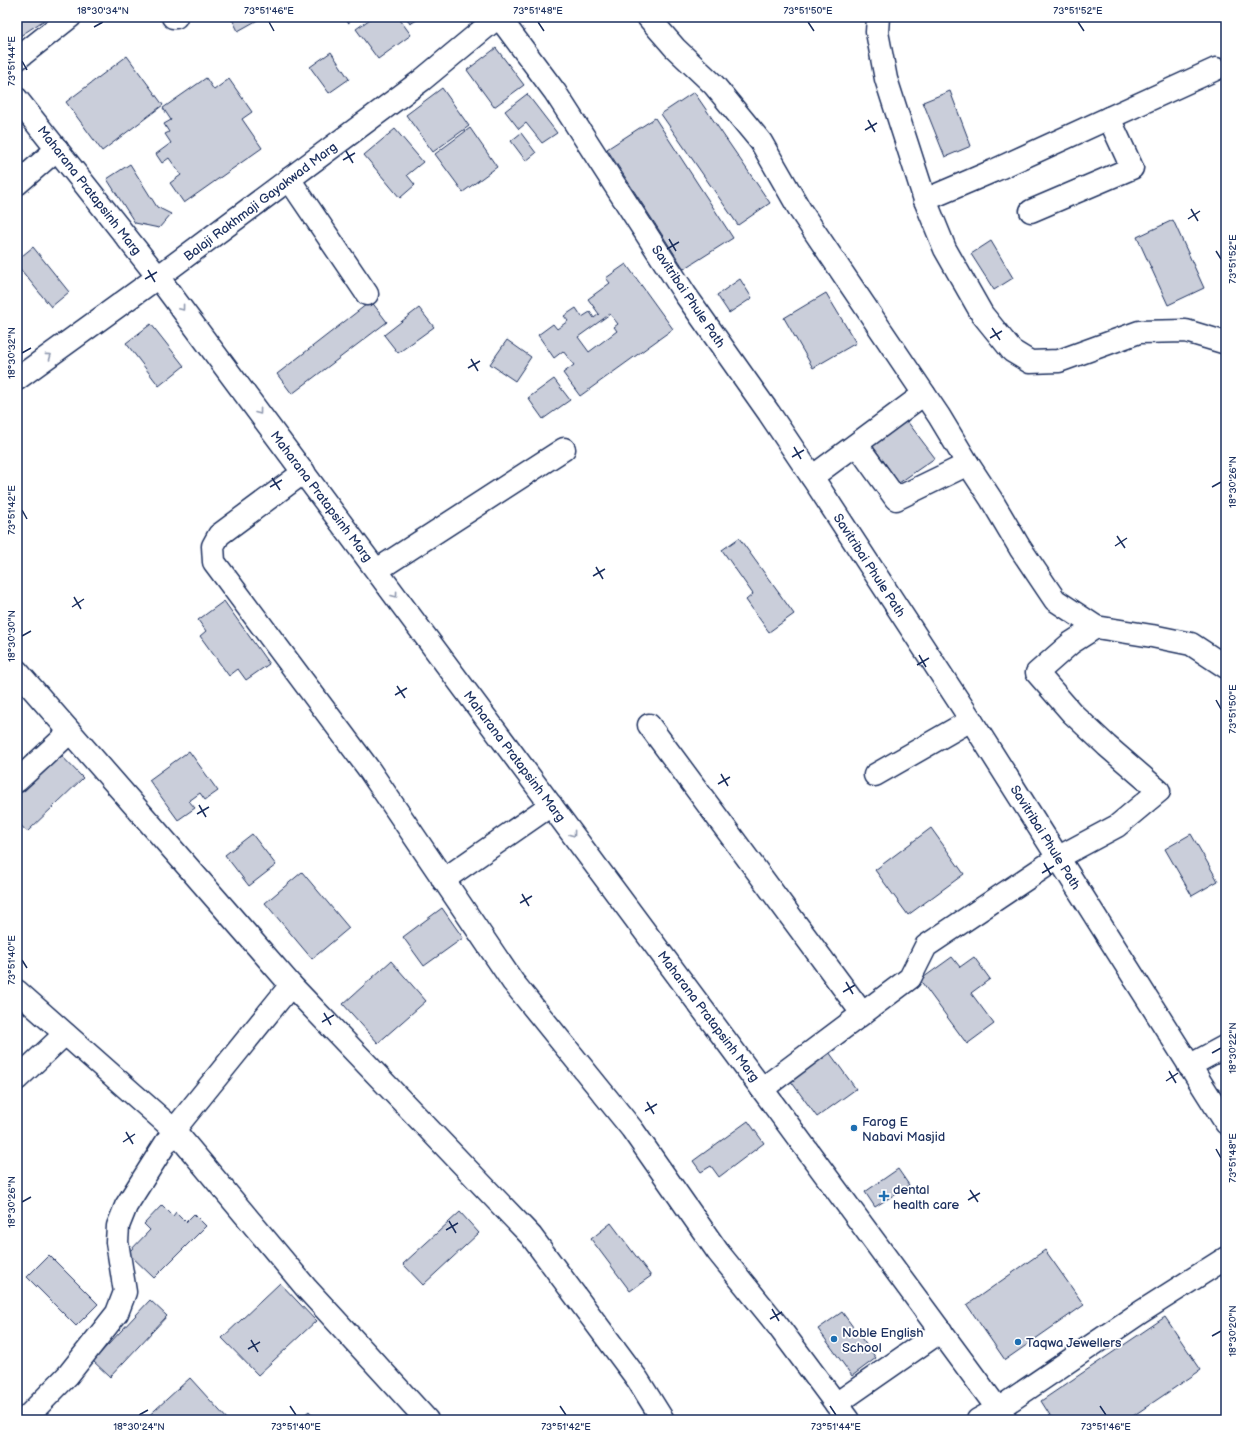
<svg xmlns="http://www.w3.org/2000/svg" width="1243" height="1437" viewBox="0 0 1243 1437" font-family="'Balsamiq Sans',sans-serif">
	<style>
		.building { fill: #caceda; stroke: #1b2f5e; fill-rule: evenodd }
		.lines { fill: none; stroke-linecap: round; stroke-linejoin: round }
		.minor-casing { stroke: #1b2f5e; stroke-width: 25 }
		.minor { stroke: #fff; stroke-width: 22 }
		.oneway { stroke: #8d97ae }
		.ticks { fill: none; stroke: #1b2f5e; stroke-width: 1.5 }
		.poi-dot { fill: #1f6fb2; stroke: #fff; stroke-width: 1.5 }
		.labels { text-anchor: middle; stroke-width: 3.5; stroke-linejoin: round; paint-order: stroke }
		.street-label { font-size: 13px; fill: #1b2f5e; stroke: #fff }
		.poi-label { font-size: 13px; fill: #1b2f5e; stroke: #fff; text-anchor: start }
		.neatline { fill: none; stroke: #1b2f5e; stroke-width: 1.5 }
		.ticks-label { font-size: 10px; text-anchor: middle; fill: #1b2f5e }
	</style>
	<rect width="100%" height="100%" fill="#fff"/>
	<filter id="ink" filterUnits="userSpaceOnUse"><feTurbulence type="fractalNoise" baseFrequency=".025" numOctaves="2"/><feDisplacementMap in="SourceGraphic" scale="8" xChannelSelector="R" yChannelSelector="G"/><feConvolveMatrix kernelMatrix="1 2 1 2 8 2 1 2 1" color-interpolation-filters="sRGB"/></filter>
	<g filter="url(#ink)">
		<!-- building -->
		<g class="building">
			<polygon points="17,17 49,17 17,38"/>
			<polygon points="231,17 263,17 238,31"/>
			<polygon points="344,17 357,17 348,23"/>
			<polygon points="373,17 398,17 411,35 378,59 356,29"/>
			<polygon points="406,17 422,17 410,24"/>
			<polygon points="496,48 524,85 494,107 467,70"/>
			<polygon points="331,52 349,79 329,93 310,67"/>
			<polygon points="127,56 163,105 102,151 66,102"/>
			<polygon points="206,78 214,90 229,79 252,112 242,119 262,148 184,203 170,183 181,175 169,158 162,163 156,154 171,143 165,134 169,132 164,124 171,120 163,108"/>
			<polygon points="442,88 469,126 433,152 406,115"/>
			<polygon points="950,91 971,146 945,157 923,102"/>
			<polygon points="694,92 770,203 738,225 661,114"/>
			<polygon points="527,94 557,133 542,143 526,123 519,129 505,111"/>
			<polygon points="655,118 733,238 684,269 607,149"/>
			<polygon points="470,128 497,167 463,192 435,154"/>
			<polygon points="395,129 423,162 407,175 415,185 400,198 364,155"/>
			<polygon points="521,133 536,153 526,161 511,141"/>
			<polygon points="130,164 157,207 171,214 159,228 135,223 107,179"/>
			<polygon points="1173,220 1204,288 1168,305 1137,237"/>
			<polygon points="991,241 1013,278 994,290 971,254"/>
			<polygon points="33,247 69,292 51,307 17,265 17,260"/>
			<path d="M626 264 673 329 580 396 563 373 574 365 563 351 554 358 538 335 553 324 557 329 568 321 564 316 576 308 582 317 590 312 594 318 599 314 588 299 610 283 606 278ZM610 314 618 324 614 327 617 331 589 352 578 337Z"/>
			<polygon points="740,279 752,298 729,313 717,295"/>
			<polygon points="826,293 856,343 813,368 784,318"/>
			<polygon points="371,301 387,322 292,394 277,374"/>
			<polygon points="419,308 434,327 398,353 384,335"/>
			<polygon points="151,324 184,366 159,386 126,343"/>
			<polygon points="507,340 531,357 515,381 490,364"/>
			<polygon points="554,379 570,400 543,419 528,398"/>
			<polygon points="904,417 935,458 899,483 870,442"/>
			<polygon points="739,538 794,614 769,632 746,600 753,594 722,550"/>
			<polygon points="224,601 269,664 246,680 238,669 229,676 200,636 206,631 198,620"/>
			<polygon points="57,751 83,778 27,832 17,821 17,789"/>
			<polygon points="189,751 218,791 205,800 200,793 189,801 195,808 178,820 149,780"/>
			<polygon points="931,828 964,874 908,915 875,870"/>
			<polygon points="252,834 276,865 249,886 225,855"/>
			<polygon points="1191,834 1218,881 1192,896 1165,849"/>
			<polygon points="302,872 349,928 312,959 265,903"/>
			<polygon points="442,908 463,938 424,966 403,937"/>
			<polygon points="952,957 960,967 974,957 990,979 971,993 994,1024 967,1044 920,980"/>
			<polygon points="391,961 426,1001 378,1043 343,1004"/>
			<polygon points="829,1052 856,1089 817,1117 790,1080"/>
			<polygon points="748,1121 764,1143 719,1177 711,1166 701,1172 693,1161"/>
			<polygon points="898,1169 909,1185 875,1207 865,1192"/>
			<polygon points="162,1205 173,1216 176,1212 186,1222 194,1214 206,1226 154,1278 128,1253 150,1230 144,1224"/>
			<polygon points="460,1212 479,1233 423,1285 403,1264"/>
			<polygon points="611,1223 651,1276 630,1291 591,1239"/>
			<polygon points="1045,1250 1084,1305 1005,1360 967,1305"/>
			<polygon points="49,1255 98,1304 76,1326 27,1277"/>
			<polygon points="280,1283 316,1321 258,1375 222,1338"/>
			<polygon points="150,1300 167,1316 110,1377 93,1361"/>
			<polygon points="842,1312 876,1358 852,1376 818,1329"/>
			<polygon points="1165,1317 1201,1370 1127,1420 1053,1420 1041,1401"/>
			<polygon points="190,1378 228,1420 144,1420"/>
			<polygon points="309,1411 317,1420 298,1420"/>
		</g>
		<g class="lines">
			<!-- minor casing -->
			<g class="minor-casing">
				<g id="minor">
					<polyline points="173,17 176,17"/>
					<polyline points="499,17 555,92 685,294 769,413 812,477 971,720 1226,1123"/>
					<polyline points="648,17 675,48 714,85 761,142 800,210 939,416 968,464 991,499 1020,548 1055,600 1096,627 1152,636 1191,644 1226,667"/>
					<polyline points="878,17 877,32 886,79 925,200 945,249 982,314 1012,351 1030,362 1059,361 1139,332 1186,331 1226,343"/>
					<polyline points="17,59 70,17"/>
					<polyline points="17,99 158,277 762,1089 1006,1420"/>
					<polyline points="289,179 367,294"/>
					<polyline points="17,184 57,149"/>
					<polyline points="925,200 993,171 1216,69"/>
					<polyline points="1031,211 1132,168 1109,118"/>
					<polyline points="17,379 158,277 422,80 498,17"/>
					<polyline points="857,445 896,499 968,464"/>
					<polyline points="304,472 219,535 213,546 214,562 368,768 513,982 632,1129 718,1252 778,1326 848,1420"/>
					<polyline points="812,477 924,394"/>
					<polyline points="377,570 564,449"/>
					<polyline points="17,671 291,985 531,1236 638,1380 663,1420"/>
					<polyline points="649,725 862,1013"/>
					<polyline points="875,775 971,720"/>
					<polyline points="17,781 70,732"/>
					<polyline points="443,880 551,805"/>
					<polyline points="17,991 174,1130 307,1289 427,1420"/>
					<polyline points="1189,1066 1226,1046"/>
					<polyline points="17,1079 65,1034"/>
					<polyline points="762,1089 910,978 926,946 1059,857 1117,826 1159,791 1107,746 1072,713 1037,673 1071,643 1096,627"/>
					<polyline points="836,1404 941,1331"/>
					<polyline points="24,1420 68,1375 117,1313 125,1292 117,1242 118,1226 126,1206 174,1130 291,985"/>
					<polyline points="978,1420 998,1409 1141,1312 1226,1258"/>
				</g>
			</g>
			<!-- minor -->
			<use href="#minor" class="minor"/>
		</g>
		<!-- one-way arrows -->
		<defs><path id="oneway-chevron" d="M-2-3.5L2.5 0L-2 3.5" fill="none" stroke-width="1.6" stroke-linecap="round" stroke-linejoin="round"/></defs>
		<g class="oneway">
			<use href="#oneway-chevron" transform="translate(182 308) rotate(53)"/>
			<use href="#oneway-chevron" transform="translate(49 356) rotate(-36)"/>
			<use href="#oneway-chevron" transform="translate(259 412) rotate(53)"/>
			<use href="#oneway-chevron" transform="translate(395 595) rotate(53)"/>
			<use href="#oneway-chevron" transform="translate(573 834) rotate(53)"/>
		</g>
	</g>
	<!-- ticks -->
	<path class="ticks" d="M269 22 274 31M538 22 544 31M808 22 814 31M1078 22 1084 31M94 27 103 22M22 61 27 70M868 120 875 132M865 130 877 123M346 151 353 163M343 160 355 153M1191 209 1198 221M1188 219 1200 211M669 239 676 251M667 249 679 242M1216 251 1221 259M148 270 155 282M145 279 157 272M992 328 1000 340M990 338 1002 331M22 353 31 348M471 359 478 371M468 368 480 361M794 447 801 459M792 457 804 450M272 478 280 490M270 487 282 480M1212 487 1221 482M22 510 27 519M1117 536 1125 548M1115 546 1127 538M596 567 603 579M593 576 605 569M74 597 81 609M72 607 84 599M22 636 31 631M919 655 926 667M917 665 929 658M397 686 405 698M395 695 407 688M1216 700 1221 709M721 774 728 786M718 784 730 777M199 805 206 817M197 814 209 807M1044 863 1051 875M1042 873 1054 866M522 894 529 906M520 903 532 896M22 960 27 968M846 982 853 994M843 992 855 985M324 1013 331 1025M322 1022 334 1015M1212 1053 1221 1048M1169 1071 1176 1083M1166 1081 1178 1073M647 1102 654 1114M645 1111 657 1104M126 1132 133 1144M123 1142 135 1134M1216 1149 1221 1158M970 1190 978 1202M968 1200 980 1193M22 1202 31 1197M449 1221 456 1233M446 1230 458 1223M772 1309 779 1321M770 1319 782 1312M1212 1336 1221 1331M251 1340 258 1352M248 1349 260 1342M290 1406 296 1415M560 1406 566 1415M830 1406 836 1415M1100 1406 1106 1415M139 1415 148 1410"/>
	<!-- markers -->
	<g class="poi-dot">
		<circle cx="854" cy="1128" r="4"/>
		<path d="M882 1190h4v4h4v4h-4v4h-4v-4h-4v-4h4z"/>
		<circle cx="834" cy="1339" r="4"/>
		<circle cx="1018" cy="1342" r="4"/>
	</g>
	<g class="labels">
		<!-- street labels -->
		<g class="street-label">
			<text transform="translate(90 190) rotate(52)" y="5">Maharana Pratapsinh Marg</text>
			<text transform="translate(260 201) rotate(-37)" y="5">Balaji Rakhmaji Gayakwad Marg</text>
			<text transform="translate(689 296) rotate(56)" y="5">Savitribai Phule Path</text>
			<text transform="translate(322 496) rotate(53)" y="5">Maharana Pratapsinh Marg</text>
			<text transform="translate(870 565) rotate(57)" y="5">Savitribai Phule Path</text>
			<text transform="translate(515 756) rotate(53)" y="5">Maharana Pratapsinh Marg</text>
			<text transform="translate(1046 837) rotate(58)" y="5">Savitribai Phule Path</text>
			<text transform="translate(709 1016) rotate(53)" y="5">Maharana Pratapsinh Marg</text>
		</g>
		<!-- poi labels -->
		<g class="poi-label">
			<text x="862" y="1126">Farog E<tspan x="862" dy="15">Nabavi Masjid</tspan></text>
			<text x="893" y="1194">dental<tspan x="893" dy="15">health care</tspan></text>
			<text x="842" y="1337">Noble English<tspan x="842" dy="15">School</tspan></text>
			<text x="1026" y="1347">Taqwa Jewellers</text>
		</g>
	</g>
	<!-- margin -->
	<rect width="1243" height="1437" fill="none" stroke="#fff" stroke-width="44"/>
	<rect x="22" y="22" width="1199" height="1393" class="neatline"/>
	<g class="ticks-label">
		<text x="103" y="14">18°30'34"N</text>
		<text x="269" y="14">73°51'46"E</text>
		<text x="538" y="14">73°51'48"E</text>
		<text x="808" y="14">73°51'50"E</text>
		<text x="1078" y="14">73°51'52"E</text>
		<text transform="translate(11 61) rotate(-90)" y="4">73°51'44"E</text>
		<text transform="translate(1232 259) rotate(-90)" y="4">73°51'52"E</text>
		<text transform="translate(11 353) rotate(-90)" y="4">18°30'32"N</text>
		<text transform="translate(1232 482) rotate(-90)" y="4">18°30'26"N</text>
		<text transform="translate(11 510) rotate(-90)" y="4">73°51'42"E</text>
		<text transform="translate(11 636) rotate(-90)" y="4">18°30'30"N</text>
		<text transform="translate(1232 709) rotate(-90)" y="4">73°51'50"E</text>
		<text transform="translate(11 960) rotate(-90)" y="4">73°51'40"E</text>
		<text transform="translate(1232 1048) rotate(-90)" y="4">18°30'22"N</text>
		<text transform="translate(1232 1158) rotate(-90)" y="4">73°51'48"E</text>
		<text transform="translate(11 1202) rotate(-90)" y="4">18°30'26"N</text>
		<text transform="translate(1232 1331) rotate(-90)" y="4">18°30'20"N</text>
		<text x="139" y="1430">18°30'24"N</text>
		<text x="296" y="1430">73°51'40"E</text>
		<text x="566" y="1430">73°51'42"E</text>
		<text x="836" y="1430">73°51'44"E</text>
		<text x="1106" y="1430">73°51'46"E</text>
	</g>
</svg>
